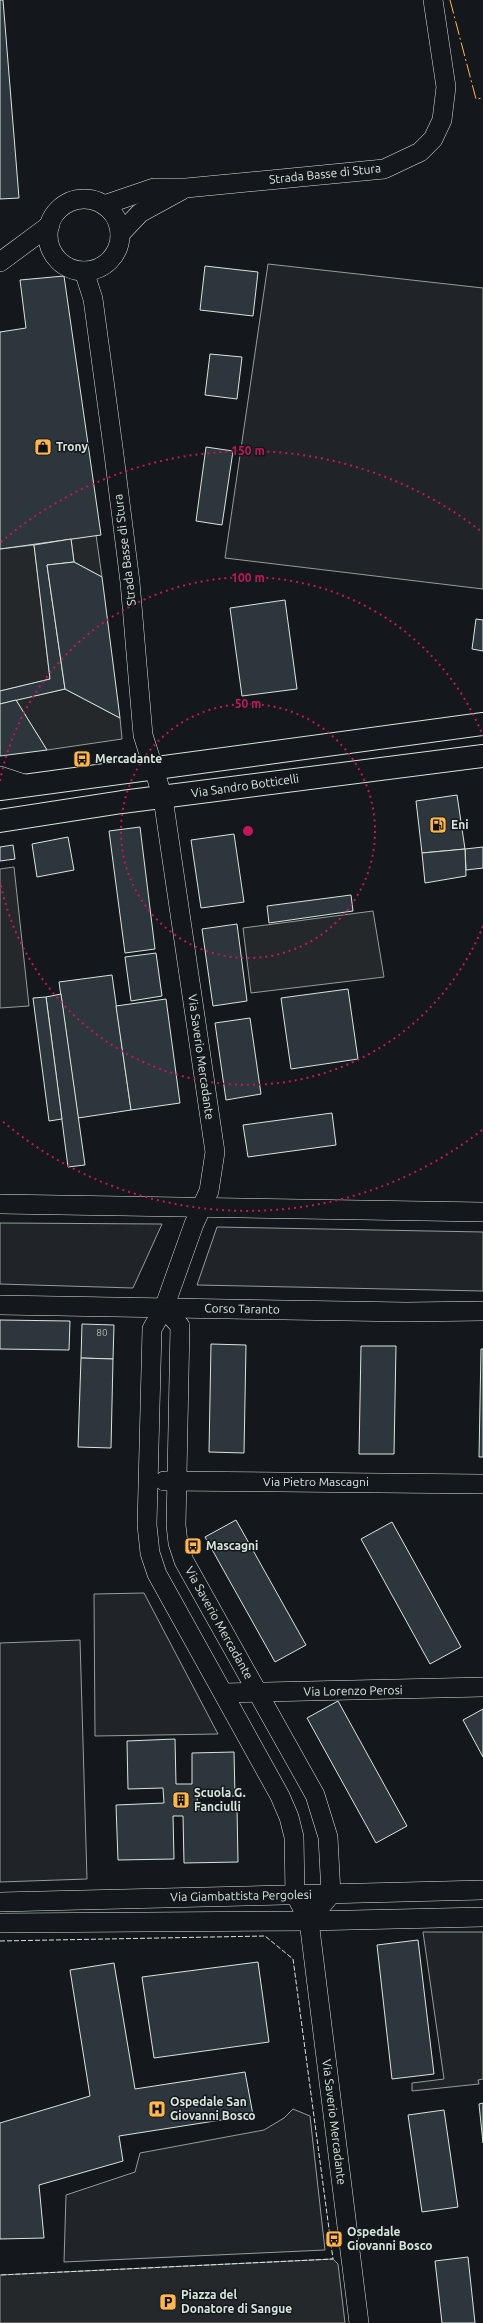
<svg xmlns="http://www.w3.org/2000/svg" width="483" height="2323" viewBox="0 0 483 2323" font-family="Ubuntu,sans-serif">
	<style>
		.green { fill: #202428; stroke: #939e99 }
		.parking { fill: #24282b; stroke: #939e99 }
		.building { fill: #2c363c; stroke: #d8e6dc }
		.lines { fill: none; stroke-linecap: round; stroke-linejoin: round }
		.minor-casing { stroke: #d8e6dc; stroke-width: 20 }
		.major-casing { stroke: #d8e6dc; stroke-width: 24 }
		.minor { stroke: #14181c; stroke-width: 19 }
		.major { stroke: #14181c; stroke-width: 22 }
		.fence { stroke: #d8e6dc; stroke-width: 1; stroke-dasharray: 5 2; stroke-linecap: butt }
		.power { stroke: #ffb74d; stroke-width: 1; stroke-dasharray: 14 3 2 3; stroke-linecap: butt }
		.ring { fill: none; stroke: #c2185b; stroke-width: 2; stroke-dasharray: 2 4 }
		.labels { text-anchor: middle; stroke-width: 3; stroke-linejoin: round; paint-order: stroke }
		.number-label { font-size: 10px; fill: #adbab4 }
		.street-label { font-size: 12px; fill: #d8e6dc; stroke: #14181c }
		.poi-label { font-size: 12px; font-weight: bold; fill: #d8e6dc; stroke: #14181c; text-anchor: start }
		.centre { fill: #c2185b; stroke: #14181c; stroke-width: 2 }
		.ring-label { font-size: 12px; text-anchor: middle; font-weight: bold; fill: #c2185b; stroke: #14181c; stroke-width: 3; stroke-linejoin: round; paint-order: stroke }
	</style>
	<rect width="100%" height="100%" fill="#14181c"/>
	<!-- green -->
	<g class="green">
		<polygon points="268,264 483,288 483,589 225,558"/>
		<polygon points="0,1223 162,1224 133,1288 0,1284"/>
		<polygon points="217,1227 483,1232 483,1291 197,1285"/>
		<polygon points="144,1593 218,1734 95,1736 94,1594"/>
		<polygon points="80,1640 87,1879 0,1882 0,1643"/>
		<polygon points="423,1932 483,1932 483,2079 478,2080 479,2084 412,2091 412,2083 444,2079"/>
		<polygon points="293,2109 310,2116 325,2250 64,2262 66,2195 135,2172 140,2153 264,2130 284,2118"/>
	</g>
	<!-- parking -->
	<g class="parking">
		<polygon points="96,535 102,577 74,562 71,539"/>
		<polygon points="34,545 50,679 0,691 0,549"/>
		<polygon points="65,689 120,718 122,739 47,750 16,700"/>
		<polygon points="14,867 29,1006 0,1008 0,869"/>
		<polygon points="373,911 384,977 251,993 243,928"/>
		<polygon points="333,2259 338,2264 345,2323 0,2323 0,2275"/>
	</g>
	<!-- building -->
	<g class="building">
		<polygon points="0,0 3,0 19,198 0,199"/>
		<polygon points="205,266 258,272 253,316 200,310"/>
		<polygon points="64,276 101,535 0,549 0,332 26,328 20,280"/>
		<polygon points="210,354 242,357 237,399 205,395"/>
		<polygon points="206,447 233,451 222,525 196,521"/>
		<polygon points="71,539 74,562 47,565 65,689 0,704 0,691 50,679 34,545"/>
		<polygon points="74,562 102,577 120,718 65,689 47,565"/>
		<polygon points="285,600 297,689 242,696 230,608"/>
		<polygon points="476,619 483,620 483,651 472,649"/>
		<polygon points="16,700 47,750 0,756 0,704"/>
		<polygon points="457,795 465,849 422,853 416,801"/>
		<polygon points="140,827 155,949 125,953 109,831"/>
		<polygon points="234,834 244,902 201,908 191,840"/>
		<polygon points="68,837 74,870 37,877 32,844"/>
		<polygon points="13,845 15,859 0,861 0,847"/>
		<polygon points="483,847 483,868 466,870 465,849"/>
		<polygon points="465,849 466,876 425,883 422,853"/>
		<polygon points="351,895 353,911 269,923 267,906"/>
		<polygon points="237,924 247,1001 213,1006 202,929"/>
		<polygon points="156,953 162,996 131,1001 125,957"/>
		<polygon points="112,975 131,1110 78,1118 59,982"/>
		<polygon points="348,989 358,1059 291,1069 281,998"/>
		<polygon points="61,994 85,1165 68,1167 46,997"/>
		<polygon points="46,997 62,1119 49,1121 33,998"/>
		<polygon points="166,999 180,1103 131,1110 116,1006"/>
		<polygon points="250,1018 261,1094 226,1100 215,1023"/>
		<polygon points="332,1113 336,1145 248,1157 243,1125"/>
		<polygon points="0,1320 70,1321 69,1350 0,1349"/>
		<polygon points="82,1324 114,1325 113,1359 81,1358"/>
		<polygon points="211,1344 246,1345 244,1453 209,1452"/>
		<polygon points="361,1346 396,1346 394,1454 359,1454"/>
		<polygon points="481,1349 483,1349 483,1457 479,1457"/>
		<polygon points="81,1358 113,1359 111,1448 78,1447"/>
		<polygon points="236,1520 306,1645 275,1662 205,1537"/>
		<polygon points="392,1522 461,1647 430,1664 361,1539"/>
		<polygon points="338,1701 407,1826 376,1843 307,1718"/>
		<polygon points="483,1709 483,1757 463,1720"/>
		<polygon points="175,1739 176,1784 192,1784 192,1753 234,1752 235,1796 197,1797 198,1809 237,1808 238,1862 184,1863 183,1816 173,1816 174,1859 118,1860 116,1805 164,1803 163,1788 128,1789 127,1741"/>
		<polygon points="418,1940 434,2074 392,2079 377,1945"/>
		<polygon points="258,1962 269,2042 154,2058 142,1977"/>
		<polygon points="114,1963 135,2089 245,2072 253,2115 119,2136 123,2161 39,2185 44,2238 0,2239 0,2123 90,2096 70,1970"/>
		<polygon points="483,2103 483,2143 479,2104"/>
		<polygon points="444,2110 458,2207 422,2212 408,2115"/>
		<polygon points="468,2257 475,2323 442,2323 435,2261"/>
	</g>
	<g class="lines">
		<!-- minor casing -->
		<g class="minor-casing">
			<g id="minor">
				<circle cx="84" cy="235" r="36"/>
				<polyline points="104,205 154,188 186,188 384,169 420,152 433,139 442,120 446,87 433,0"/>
				<polyline points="120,234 140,213 182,190"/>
				<polyline points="0,262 50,225"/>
				<polyline points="84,271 93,299 113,447 130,582 143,735 163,798 215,1152 209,1191 194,1224 164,1308 152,1329 147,1525 150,1553 157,1574 280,1796 289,1817 294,1837 295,1894 309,1921 359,2323"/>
				<polyline points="0,776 27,785"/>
				<polyline points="0,1204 483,1212"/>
				<polyline points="0,1305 406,1312 483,1311"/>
				<polyline points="164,1308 180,1326 176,1525 178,1543 184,1561 315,1795 328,1837 331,1894 309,1921"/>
				<polyline points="164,1481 483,1484"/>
				<polyline points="224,1693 483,1687"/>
				<polyline points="0,1902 483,1890"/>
				<polyline points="0,1923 309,1921 483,1917"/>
			</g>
		</g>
		<!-- major casing -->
		<g class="major-casing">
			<g id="major">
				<polyline points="0,789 483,724"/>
				<polyline points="0,821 122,802 483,756"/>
			</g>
		</g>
		<!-- minor -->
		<use href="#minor" class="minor"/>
		<!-- major -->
		<use href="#major" class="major"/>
		<!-- fence -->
		<polyline class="fence" points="0,1941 265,1936 293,1959 333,2259 0,2275"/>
		<!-- power -->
		<polyline class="power" points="450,0 476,99 483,98"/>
	</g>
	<!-- distance rings -->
	<g class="ring">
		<circle cx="248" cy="831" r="127"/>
		<path d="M483 926A253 253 0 0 1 0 881M0 781A253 253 0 0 1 483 736"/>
		<path d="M482 1130A380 380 0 0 1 1 1120M1 542A380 380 0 0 1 482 532"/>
	</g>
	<!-- icons -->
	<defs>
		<g id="shop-square" transform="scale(0.9)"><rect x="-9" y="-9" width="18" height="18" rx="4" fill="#ffb74d" stroke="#14181c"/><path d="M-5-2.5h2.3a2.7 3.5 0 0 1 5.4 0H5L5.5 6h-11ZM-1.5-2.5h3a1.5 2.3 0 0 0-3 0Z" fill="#111"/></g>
		<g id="bus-square" transform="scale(0.9)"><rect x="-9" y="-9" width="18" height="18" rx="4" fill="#ffb74d" stroke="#14181c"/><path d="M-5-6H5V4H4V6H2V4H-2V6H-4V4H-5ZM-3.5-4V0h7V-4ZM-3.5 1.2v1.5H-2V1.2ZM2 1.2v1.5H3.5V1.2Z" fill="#111"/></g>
		<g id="fuel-square" transform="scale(0.9)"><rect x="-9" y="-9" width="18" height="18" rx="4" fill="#ffb74d" stroke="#14181c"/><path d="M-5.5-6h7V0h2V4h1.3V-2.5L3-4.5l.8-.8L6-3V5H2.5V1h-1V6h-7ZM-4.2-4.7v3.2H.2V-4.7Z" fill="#111"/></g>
		<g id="building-square" transform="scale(0.9)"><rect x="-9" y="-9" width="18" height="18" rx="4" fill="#ffb74d" stroke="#14181c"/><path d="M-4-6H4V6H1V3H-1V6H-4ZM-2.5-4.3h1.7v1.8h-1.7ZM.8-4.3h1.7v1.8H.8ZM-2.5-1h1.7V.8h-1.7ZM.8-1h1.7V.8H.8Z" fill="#111"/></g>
		<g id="hospital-square" transform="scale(0.9)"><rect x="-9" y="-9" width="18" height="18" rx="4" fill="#ffb74d" stroke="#14181c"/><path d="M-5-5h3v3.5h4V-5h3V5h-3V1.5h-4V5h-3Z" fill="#111"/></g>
		<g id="parking-square" transform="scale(0.9)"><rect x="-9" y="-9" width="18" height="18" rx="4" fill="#ffb74d" stroke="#14181c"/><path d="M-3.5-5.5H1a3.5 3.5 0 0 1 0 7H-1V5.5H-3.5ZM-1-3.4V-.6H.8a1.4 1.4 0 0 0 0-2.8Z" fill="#111"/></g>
	</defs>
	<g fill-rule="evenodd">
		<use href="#shop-square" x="43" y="447"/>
		<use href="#bus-square" x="82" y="759"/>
		<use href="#fuel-square" x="438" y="825"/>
		<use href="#bus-square" x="193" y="1546"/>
		<use href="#building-square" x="181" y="1800"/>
		<use href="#hospital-square" x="157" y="2109"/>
		<use href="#bus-square" x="334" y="2239"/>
		<use href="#parking-square" x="168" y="2302"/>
	</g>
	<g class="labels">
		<!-- number labels -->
		<g class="number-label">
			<text x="102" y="1336">80</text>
		</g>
		<!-- street labels -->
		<g class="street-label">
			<text transform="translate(325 174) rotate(-6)" y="4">Strada Basse di Stura</text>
			<text transform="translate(125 550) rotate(-97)" y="4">Strada Basse di Stura</text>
			<text transform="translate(245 786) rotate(-8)" y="4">Via Sandro Botticelli</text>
			<text transform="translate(201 1057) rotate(82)" y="4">Via Saverio Mercadante</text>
			<text transform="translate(242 1309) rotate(1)" y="4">Corso Taranto</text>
			<text x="316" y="1486">Via Pietro Mascagni</text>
			<text transform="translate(219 1623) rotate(61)" y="4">Via Saverio Mercadante</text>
			<text transform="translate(353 1691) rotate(-1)" y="4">Via Lorenzo Perosi</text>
			<text transform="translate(241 1896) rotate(-1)" y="4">Via Giambattista Pergolesi</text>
			<text transform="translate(334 2122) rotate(83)" y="4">Via Saverio Mercadante</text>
		</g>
		<!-- poi labels -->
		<g class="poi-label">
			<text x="56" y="451">Trony</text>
			<text x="95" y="763">Mercadante</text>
			<text x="451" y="829">Eni</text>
			<text x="206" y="1550">Mascagni</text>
			<text x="194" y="1797">Scuola G.<tspan x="194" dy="14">Fanciulli</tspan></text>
			<text x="170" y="2106">Ospedale San<tspan x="170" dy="14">Giovanni Bosco</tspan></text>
			<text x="347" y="2236">Ospedale<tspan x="347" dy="14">Giovanni Bosco</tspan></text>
			<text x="181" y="2299">Piazza del<tspan x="181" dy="14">Donatore di Sangue</tspan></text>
		</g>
	</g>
	<circle cx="248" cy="831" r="6" class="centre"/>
	<g class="ring-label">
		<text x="248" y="455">150 m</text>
		<text x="248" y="582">100 m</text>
		<text x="248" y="708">50 m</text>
	</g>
</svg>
